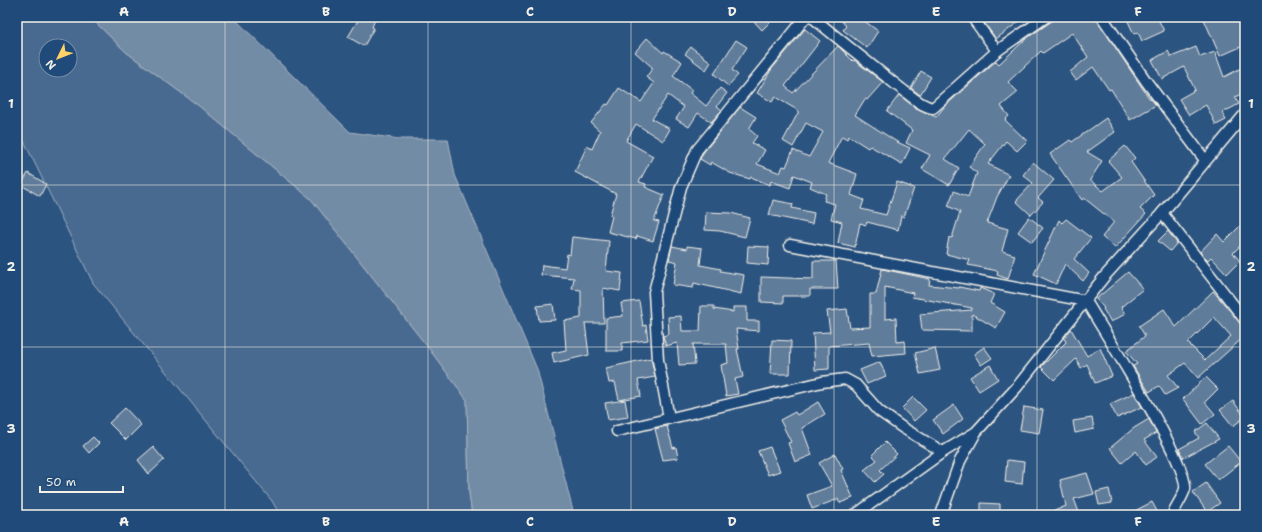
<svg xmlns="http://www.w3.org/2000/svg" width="1262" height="532" viewBox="0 0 1262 532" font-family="'Shantell Sans',sans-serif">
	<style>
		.green { fill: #496b90; stroke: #9eaebc; fill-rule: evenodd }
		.water { fill: #738ca6; stroke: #a7b4c0 }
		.building { fill: #5e7b9a; stroke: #f4f1e8; fill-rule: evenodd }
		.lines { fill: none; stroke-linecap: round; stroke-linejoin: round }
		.minor-casing { stroke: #f4f1e8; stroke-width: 13 }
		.minor { stroke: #1f4a7a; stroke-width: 10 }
		.grid { fill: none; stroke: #f4f1e8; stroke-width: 1; stroke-opacity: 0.55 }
		.neatline { fill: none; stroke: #f4f1e8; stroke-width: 1.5 }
		.grid-label { font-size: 13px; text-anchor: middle; font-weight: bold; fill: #f4f1e8 }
	</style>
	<rect width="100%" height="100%" fill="#2c5481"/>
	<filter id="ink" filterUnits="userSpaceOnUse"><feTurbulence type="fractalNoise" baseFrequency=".025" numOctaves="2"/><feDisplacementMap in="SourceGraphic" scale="8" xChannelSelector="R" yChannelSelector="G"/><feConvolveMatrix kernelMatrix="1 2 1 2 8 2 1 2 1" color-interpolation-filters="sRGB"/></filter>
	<g filter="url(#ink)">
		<!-- green -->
		<path class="green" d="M17 17H95L94 21 126 52 199 106 311 199 430 350 467 400 469 493 472 515H280L272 501 93 283 23 139 17 136ZM46 46H70V70H46Z"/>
		<!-- water -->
		<polygon class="water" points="95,17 233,17 350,132 399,139 448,139 455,175 537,369 574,515 472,515 469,493 467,400 430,350 311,199 199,106 126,52 94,21"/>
		<!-- building -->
		<g class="building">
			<polygon points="360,17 376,17 372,27 374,28 364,46 348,37"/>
			<polygon points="750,17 775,17 762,30"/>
			<polygon points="838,17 859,17 878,31 867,48 843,30 846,26"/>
			<polygon points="987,17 1025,17 996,39 983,21"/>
			<polygon points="1058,17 1095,17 1149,98 1150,98 1156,105 1130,120 1111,89 1109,90 1093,67 1076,80 1070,72 1088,57 1072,33 1043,53 1041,51 1008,82 1018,92 1001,106 1009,116 1005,120 1027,141 1017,151 1006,141 988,164 1009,175 997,197 987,223 1008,229 1002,251 1015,255 1008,279 997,275 998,271 968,265 970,260 946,254 949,237 952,238 960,212 948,206 954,191 968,197 977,173 969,167 985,144 969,129 945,159 959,168 949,185 922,169 930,155 906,143 912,130 887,111 899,95 916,108 936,117 945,106 996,61 999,64 1027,38"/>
			<polygon points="1126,17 1157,17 1164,31 1142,41 1138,32 1134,34"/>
			<polygon points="1203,17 1245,17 1245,45 1220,56"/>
			<polygon points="805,29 820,41 785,86 793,93 838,46 853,61 854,60 883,82 867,100 865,99 855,115 897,142 910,148 902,164 870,146 868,148 849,136 847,139 842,136 828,163 857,174 851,195 864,200 861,209 886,215 897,182 914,188 904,217 901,216 898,230 867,222 866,225 860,223 855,247 838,243 842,222 831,219 835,204 824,201 826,194 810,187 812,182 794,175 790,188 771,181 770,185 751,177 750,179 730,173 711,162 710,165 700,159 703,153 740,107 756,117 749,129 757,136 752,143 765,150 757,164 780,173 783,166 786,167 793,150 809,157 823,132 806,123 793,147 783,141 799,111 775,97 772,102 757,93 771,70"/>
			<polygon points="647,38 663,53 664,51 682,62 673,76 692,90 690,93 706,106 720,88 727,93 717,106 722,110 711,122 698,113 689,127 676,119 684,107 668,95 652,119 670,129 663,141 636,124 626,141 653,156 639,182 646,184 645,187 664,195 654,221 659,222 653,241 637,236 636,239 608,232 612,216 610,215 616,194 575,172 587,146 592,149 600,131 591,123 606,104 608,105 619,88 641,102 654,83 646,77 653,68 635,52"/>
			<polygon points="736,40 747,47 732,70 738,75 728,86 714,74"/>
			<polygon points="691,47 711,62 706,70 685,54"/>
			<polygon points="1196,47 1200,57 1215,52 1224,77 1245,66 1245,92 1235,97 1239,104 1222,113 1226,120 1216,125 1206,105 1189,115 1179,99 1195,90 1184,67 1162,79 1152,60 1168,51 1171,57"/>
			<polygon points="921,71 931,77 920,95 911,88"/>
			<polygon points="1106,118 1115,132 1087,152 1102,161 1090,180 1103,191 1122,177 1108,161 1125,146 1135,158 1131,162 1154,195 1140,209 1146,214 1115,248 1102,237 1114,222 1084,198 1082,200 1050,154 1070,140 1072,142"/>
			<polygon points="1033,162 1054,180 1038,198 1043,202 1031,215 1016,201 1033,183 1023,175"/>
			<polygon points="28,173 46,184 40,196 21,185"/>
			<polygon points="773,200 793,204 792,208 814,213 812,224 769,215"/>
			<polygon points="706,212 731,213 750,218 745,237 720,231 705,230"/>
			<polygon points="1029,217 1043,228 1032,242 1018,232"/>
			<polygon points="1066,219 1091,238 1074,259 1089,273 1083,281 1065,264 1056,284 1034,274 1059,220 1062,223"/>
			<polygon points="1245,221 1245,241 1233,253 1240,261 1227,274 1211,257 1208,260 1200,252 1217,234 1224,242"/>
			<polygon points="1168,231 1177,243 1170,251 1158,241"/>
			<polygon points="572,237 609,241 606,271 622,273 620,291 603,288 604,323 585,323 589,355 554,363 552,353 566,350 564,321 581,318 581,290 572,289 574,278 541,275 542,265 565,268 567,254 570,255"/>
			<polygon points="672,246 687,249 687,246 702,248 700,265 721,269 720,271 744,275 741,294 694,283 693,288 673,285 677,262 669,260"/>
			<polygon points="748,246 769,247 768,265 747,263"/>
			<polygon points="813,261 836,261 838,289 810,289 810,296 783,296 783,303 761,302 761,277 813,279"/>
			<polygon points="882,269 930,279 929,285 959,288 959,287 979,291 980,288 994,294 990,303 1005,312 996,328 972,314 972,331 922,330 920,314 972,310 972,308 912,297 913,293 885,287 885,319 896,318 897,342 905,341 906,353 872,356 869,343 829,346 829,369 815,370 813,333 830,332 827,311 847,309 850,328 870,327 870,294 876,294"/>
			<polygon points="1128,272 1143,289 1121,307 1125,314 1111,322 1103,309 1104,308 1096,299"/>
			<path d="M1213 291 1245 328V336L1198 378 1185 363 1168 375 1178 388 1165 395 1159 386 1149 392 1133 366 1137 364 1126 351 1145 336 1139 326 1164 309 1176 327ZM1214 317 1231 336 1205 360 1188 343Z"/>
			<polygon points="639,301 643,326 646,325 648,340 622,343 622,351 606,351 606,318 623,316 621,303"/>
			<polygon points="553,304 555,320 539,321 537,306"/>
			<polygon points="701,306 714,306 714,309 733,312 733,307 747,307 747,321 759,321 759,331 736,329 739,349 737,349 743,377 735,379 738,394 726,396 721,365 728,363 726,344 693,344 695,364 679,365 677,343 666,346 663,336 669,334 668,317 681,316 682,331 700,331"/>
			<polygon points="1071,329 1087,356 1100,348 1112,376 1095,383 1087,364 1081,368 1076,359 1054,380 1041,367 1066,342 1064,338"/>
			<polygon points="772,340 791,341 790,374 770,374"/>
			<polygon points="984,347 992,358 981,365 974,354"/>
			<polygon points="935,348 940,370 920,374 915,353"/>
			<polygon points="651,358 655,377 638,380 641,396 619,400 615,382 609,383 606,368"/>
			<polygon points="880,362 886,376 867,384 860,370"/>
			<polygon points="990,365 998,379 979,391 970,377"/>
			<polygon points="1206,377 1218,389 1205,402 1215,414 1202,424 1183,399"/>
			<polygon points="1134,393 1142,407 1117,418 1110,404"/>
			<polygon points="913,397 926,410 914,421 902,408"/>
			<polygon points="625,400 628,417 608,420 605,403"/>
			<polygon points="1233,401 1245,417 1233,426 1220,410"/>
			<polygon points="818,402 825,414 802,428 812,455 795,462 788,443 791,442 780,420 795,412 797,415"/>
			<polygon points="954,405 963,419 943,434 933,420"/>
			<polygon points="1024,407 1043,410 1039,433 1020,430"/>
			<polygon points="125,408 141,425 126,440 109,423"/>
			<polygon points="1092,418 1094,429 1075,433 1073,421"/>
			<polygon points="1149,419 1156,433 1144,440 1157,457 1146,465 1136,451 1122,463 1110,448 1134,428"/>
			<polygon points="1207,423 1219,439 1183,458 1179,449 1199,438 1195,432"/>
			<polygon points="667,426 673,448 676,447 678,458 663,460 655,429"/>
			<polygon points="93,437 99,443 89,453 83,446"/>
			<polygon points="885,442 897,454 880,470 884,474 875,482 864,470 877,460 872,455"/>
			<polygon points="1228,446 1241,462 1218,480 1205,464"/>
			<polygon points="153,447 164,460 149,474 138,460"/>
			<polygon points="770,447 780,471 768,475 758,451"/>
			<polygon points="835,454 843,469 841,470 853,498 840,503 838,499 812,509 807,495 832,486 819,463"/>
			<polygon points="1007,460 1024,462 1022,484 1005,482"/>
			<polygon points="1087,473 1094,494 1074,499 1080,515 1045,515 1066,506 1060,480"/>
			<polygon points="1206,483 1220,503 1207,512 1193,492"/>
			<polygon points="1109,489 1112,503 1099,505 1096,492"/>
			<polygon points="1152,502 1159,515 1127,515"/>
			<polygon points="981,503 1000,504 1000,514 981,513"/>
		</g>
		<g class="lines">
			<!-- minor casing -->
			<g class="minor-casing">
				<g id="minor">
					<path d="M812 17C841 41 870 64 899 87 909 94 920 106 933 108L997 51 972 17"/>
					<polyline points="1102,17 1146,81 1205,160"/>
					<polyline points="997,51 1046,17"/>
					<polyline points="1162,213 1245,320"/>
					<path d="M790 245 1086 301C1103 330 1189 464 1185 489 1183 496 1177 505 1174 511"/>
					<polyline points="669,418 658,360 654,292 681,187 697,150 806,17"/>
					<polyline points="617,431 822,382 845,379 856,385 879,411 903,428 943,452"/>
					<polyline points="855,515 943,452 976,432 1017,387 1104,277 1162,213 1245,114"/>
					<polyline points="941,515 960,461 975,434"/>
				</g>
			</g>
			<!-- minor -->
			<use href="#minor" class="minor"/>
		</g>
	</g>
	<!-- grid -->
	<path class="grid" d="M225 17V515M428 17V515M631 17V515M834 17V515M1037 17V515M17 185H1245M17 347H1245"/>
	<!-- margin -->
	<rect width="1262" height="532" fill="none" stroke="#1f4a7a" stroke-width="44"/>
	<!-- north arrow -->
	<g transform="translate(58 58) rotate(227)"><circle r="19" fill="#1f4a7a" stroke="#748da6"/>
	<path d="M0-3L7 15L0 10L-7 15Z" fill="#ffd166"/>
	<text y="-6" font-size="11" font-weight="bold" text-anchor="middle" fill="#f4f1e8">N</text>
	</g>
	<!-- scale -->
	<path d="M40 486v6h83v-6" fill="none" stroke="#f4f1e8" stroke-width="2"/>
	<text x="46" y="486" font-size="12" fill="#f4f1e8" stroke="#1f4a7a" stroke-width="3" paint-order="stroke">50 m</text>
	<rect x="22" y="22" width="1218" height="488" class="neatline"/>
	<g class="grid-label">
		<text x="124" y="16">A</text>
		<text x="326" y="16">B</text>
		<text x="530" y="16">C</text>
		<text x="732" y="16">D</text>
		<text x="936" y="16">E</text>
		<text x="1138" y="16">F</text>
		<text x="11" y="108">1</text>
		<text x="1251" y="108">1</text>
		<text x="11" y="271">2</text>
		<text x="1251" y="271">2</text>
		<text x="11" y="433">3</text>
		<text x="1251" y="433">3</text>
		<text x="124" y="526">A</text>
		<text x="326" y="526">B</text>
		<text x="530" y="526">C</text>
		<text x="732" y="526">D</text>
		<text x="936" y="526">E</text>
		<text x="1138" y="526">F</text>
	</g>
</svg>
